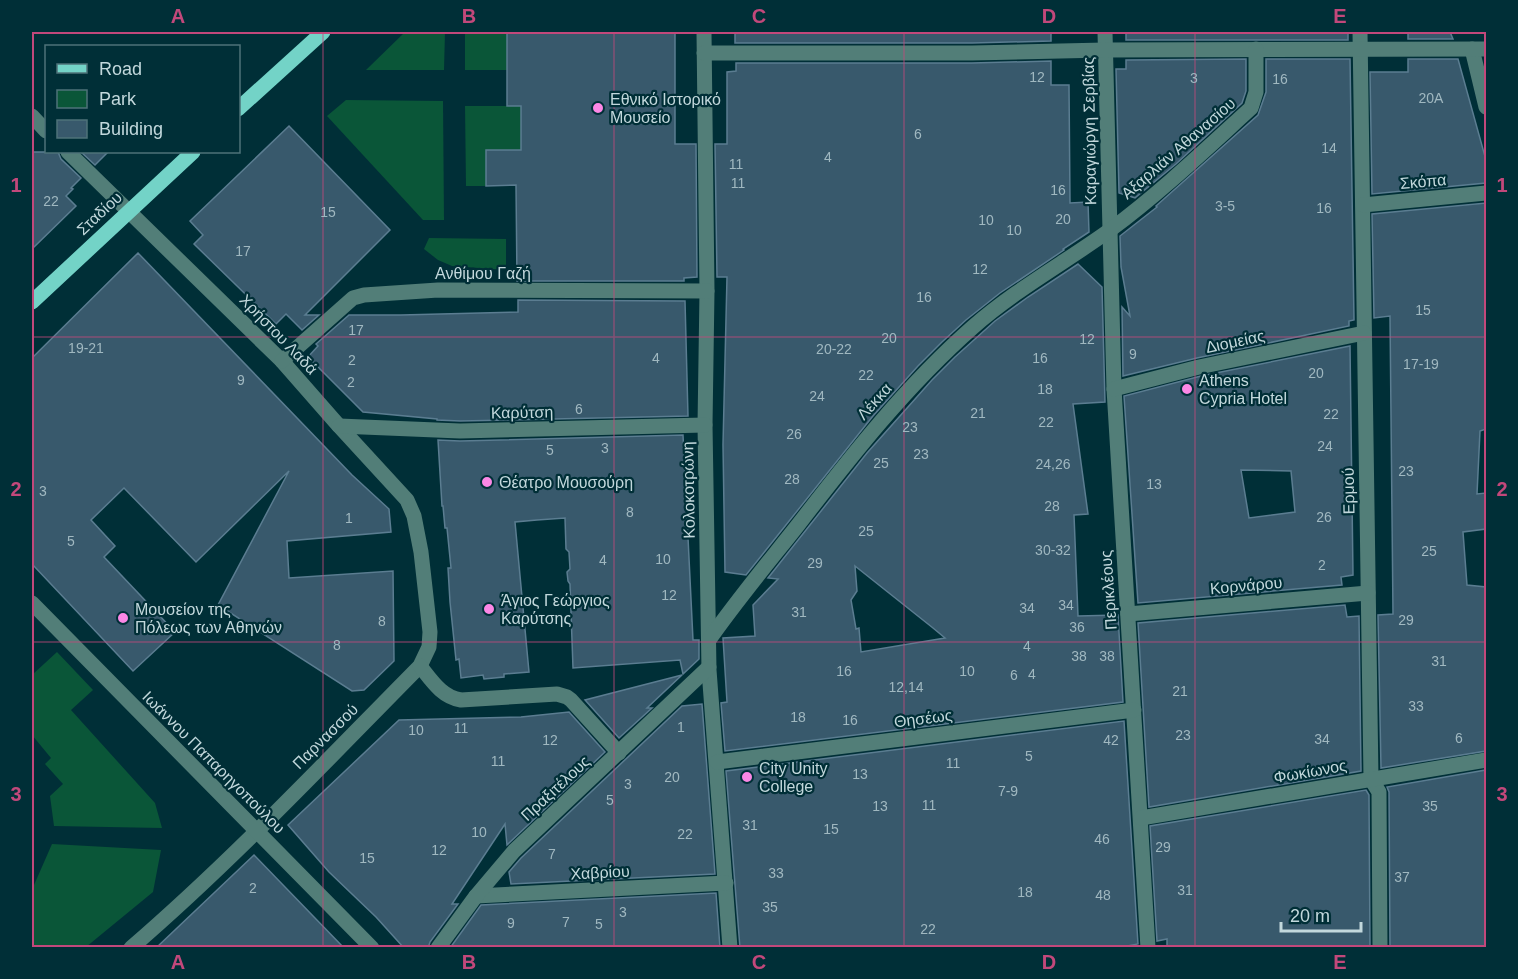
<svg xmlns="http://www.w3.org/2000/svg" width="1518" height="979" viewBox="0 0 1518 979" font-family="Helvetica,sans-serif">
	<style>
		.green { fill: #0a5638 }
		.building { fill: #38596c; stroke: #5b7d91; stroke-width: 1.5; fill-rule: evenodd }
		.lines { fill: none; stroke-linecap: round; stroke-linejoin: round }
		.minor { stroke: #527e78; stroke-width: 15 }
		.major { stroke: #73d3c7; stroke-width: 15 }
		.grid { fill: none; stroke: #c2487b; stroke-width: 1.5; stroke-opacity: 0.55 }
		.poi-dot { fill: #fb87e5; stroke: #002f37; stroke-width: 2 }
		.labels { text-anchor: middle; stroke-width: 4.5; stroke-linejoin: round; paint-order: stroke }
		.number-label { font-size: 14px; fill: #a0b8c0 }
		.poi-label { font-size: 16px; fill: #c2d8dc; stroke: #002f37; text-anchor: start }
		.street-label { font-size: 16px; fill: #c2d8dc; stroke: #002f37 }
		.neatline { fill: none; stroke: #c2487b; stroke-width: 2 }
		.grid-label { font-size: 20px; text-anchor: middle; font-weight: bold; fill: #c2487b }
	</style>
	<rect width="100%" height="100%" fill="#002f37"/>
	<!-- green -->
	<g class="green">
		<polygon points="405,32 445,32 444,70 366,70"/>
		<rect x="465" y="32" width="56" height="38"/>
		<polygon points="346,100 443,101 444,220 423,220 327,116"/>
		<polygon points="465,106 521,106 521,150 486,186 466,186"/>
		<polygon points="429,238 506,239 506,270 452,266 438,260 424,249"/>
		<polygon points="57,652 93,690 71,710 155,803 162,828 54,826 50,796 63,784 45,764 51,758 32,735 32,675"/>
		<polygon points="52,844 161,850 153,892 86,947 32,947 32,885 34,885"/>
	</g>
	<!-- building -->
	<g class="building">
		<polygon points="507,32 675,32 675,144 696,144 697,277 684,278 684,281 517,281 516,185 486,186 486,150 521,150 521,106 507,106"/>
		<polygon points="735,32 1051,32 1051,41 972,43 735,43"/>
		<rect x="1126" y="32" width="222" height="8"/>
		<polygon points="1408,32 1450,32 1453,39 1408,39"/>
		<polygon points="1246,59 1246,91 1242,103 1176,164 1135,198 1119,193 1116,69 1126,69 1126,60"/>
		<polygon points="1266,59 1350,59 1354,320 1349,321 1349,326 1197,358 1123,376 1122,307 1130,316 1121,267 1120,236 1157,207 1156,206 1258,115 1266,92"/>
		<polygon points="1408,59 1458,59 1486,160 1486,183 1372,194 1370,72 1408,72"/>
		<polygon points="1051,61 1051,85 1069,85 1070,203 1088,202 1089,232 1063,249 1064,250 1000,293 966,320 942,342 918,366 873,416 746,575 725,572 723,445 727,277 717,277 715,144 727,144 727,72 736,71 736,63 972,63"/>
		<polygon points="289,126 390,230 305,315 319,315 302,330 286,314 276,324 194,244 203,235 190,221"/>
		<polygon points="32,152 58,152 61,159 81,178 71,188 73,189 66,196 76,206 32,249"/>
		<polygon points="81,152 108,152 95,165"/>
		<polygon points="1486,203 1486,429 1480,431 1477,494 1486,493 1486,529 1463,532 1467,585 1486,587 1486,751 1381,768 1378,615 1393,614 1390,316 1374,318 1372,214"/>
		<polygon points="138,253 352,475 389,509 391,532 287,541 289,578 393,571 394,661 364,690 352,691 218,605 289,471 196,562 124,488 91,520 115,546 104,557 175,632 133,671 32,564 32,358"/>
		<path d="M1078 264 1102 287 1105 402 1073 404 1088 514 1074 515 1078 616 1118 615 1123 702 725 751 721 703 727 702 723 638 755 636 753 605 778 579 768 578 867 453 932 380 955 357 995 321 1028 297ZM855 566 933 628 945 638 861 652 859 628 856 629 851 600 857 591Z"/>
		<polygon points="518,300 685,301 688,416 460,421 437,420 437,419 363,412 308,357 318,346 316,344 349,315 401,315 518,312"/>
		<path d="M1350 346 1353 575 1341 577 1342 585 1138 603 1124 396 1201 376ZM1241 470 1291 471 1295 512 1249 518Z"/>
		<polygon points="683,435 693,640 699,640 699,659 683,674 680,660 573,668 570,584 568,581 567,572 570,569 569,552 566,549 565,518 537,520 515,522 529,672 504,674 504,677 484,679 483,675 461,678 459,659 456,660 450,602 448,568 451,568 447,528 445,528 443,506 442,506 438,440 460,441"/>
		<polygon points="1345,605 1347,617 1359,616 1361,771 1149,807 1138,623"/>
		<polygon points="682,675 647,708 652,708 619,738 585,700"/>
		<polygon points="702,704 715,874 511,884 509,872 521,858 682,706"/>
		<polygon points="569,712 605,752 507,845 505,824 452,904 458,904 430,942 428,948 404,948 376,917 329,872 288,825 399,720 521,717"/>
		<polygon points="1124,721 1138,944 1117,948 740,948 726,771"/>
		<polygon points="1486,770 1486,948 1390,948 1389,792 1387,787"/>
		<polygon points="1366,790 1369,795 1370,948 1167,948 1167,939 1157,941 1150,826"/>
		<polygon points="254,855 344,948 156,948"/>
		<polygon points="716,893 720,948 450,948 481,905"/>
	</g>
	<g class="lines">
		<!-- minor -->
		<g class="minor">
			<polyline points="704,32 707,291 705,425 709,670 730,948"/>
			<polyline points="1105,32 1114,389 1148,948"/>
			<polyline points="1360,32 1371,779 1379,792 1380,948"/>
			<polyline points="1472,49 1486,107"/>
			<polyline points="704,53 972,53 1105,50 1486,49"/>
			<polyline points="32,116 46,131"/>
			<path d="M68 152 282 361 339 426 407 500 414 516 421 552 430 632 429 647 420 666C325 762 233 860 131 948"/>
			<polyline points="1363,205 1486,193"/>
			<polyline points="282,361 353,298 364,295 438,290 707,291"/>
			<polyline points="1114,389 1199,367 1364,333"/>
			<polyline points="339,426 460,431 705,425"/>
			<polyline points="32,603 372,948"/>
			<polyline points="1128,614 1368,593"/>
			<path d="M709 640C737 600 768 563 798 525 852 455 906 386 973 327 1015 290 1064 263 1110 230 1160 193 1205 150 1251 108L1256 92V49"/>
			<path d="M420 666C432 681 442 697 461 700L557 694 567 697 571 700 619 753"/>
			<polyline points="717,762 1134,710"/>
			<polyline points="1141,818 1486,760"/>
			<polyline points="476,896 726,883"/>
			<polyline points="438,948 476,896 514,851 709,667"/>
		</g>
		<!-- major -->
		<g class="major">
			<polyline points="238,109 323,32"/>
			<polyline points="32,302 193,152"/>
		</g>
	</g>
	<!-- grid -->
	<path class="grid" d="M323 32V948M614 32V948M904 32V948M1195 32V948M32 337H1486M32 642H1486"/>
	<!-- markers -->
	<g class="poi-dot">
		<circle cx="598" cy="108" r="6"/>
		<circle cx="1187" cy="389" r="6"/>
		<circle cx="487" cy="482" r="6"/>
		<circle cx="489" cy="609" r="6"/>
		<circle cx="123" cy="618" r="6"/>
		<circle cx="747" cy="777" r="6"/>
	</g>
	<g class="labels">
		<!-- number labels -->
		<g class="number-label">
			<text x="1037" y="82">12</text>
			<text x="1194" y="83">3</text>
			<text x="1280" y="84">16</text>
			<text x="1431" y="103">20Α</text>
			<text x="918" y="139">6</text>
			<text x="1329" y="153">14</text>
			<text x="828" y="162">4</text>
			<text x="736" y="169">11</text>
			<text x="738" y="188">11</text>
			<text x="1058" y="195">16</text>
			<text x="51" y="206">22</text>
			<text x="1225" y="211">3-5</text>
			<text x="1324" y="213">16</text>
			<text x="328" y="217">15</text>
			<text x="1063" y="224">20</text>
			<text x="986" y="225">10</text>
			<text x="1014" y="235">10</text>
			<text x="243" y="256">17</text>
			<text x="980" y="274">12</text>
			<text x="924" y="302">16</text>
			<text x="1423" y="315">15</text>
			<text x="356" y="335">17</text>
			<text x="889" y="343">20</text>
			<text x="1087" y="344">12</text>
			<text x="86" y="353">19-21</text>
			<text x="834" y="354">20-22</text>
			<text x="1133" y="359">9</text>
			<text x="656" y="363">4</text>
			<text x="1040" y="363">16</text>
			<text x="352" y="365">2</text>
			<text x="1421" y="369">17-19</text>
			<text x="1316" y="378">20</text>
			<text x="866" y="380">22</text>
			<text x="241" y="385">9</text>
			<text x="351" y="387">2</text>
			<text x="1045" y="394">18</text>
			<text x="817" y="401">24</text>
			<text x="579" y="414">6</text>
			<text x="978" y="418">21</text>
			<text x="1331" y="419">22</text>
			<text x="1046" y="427">22</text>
			<text x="910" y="432">23</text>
			<text x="794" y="439">26</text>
			<text x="1325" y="451">24</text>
			<text x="605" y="453">3</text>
			<text x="550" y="455">5</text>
			<text x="921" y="459">23</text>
			<text x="881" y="468">25</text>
			<text x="1053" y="469">24,26</text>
			<text x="1406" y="476">23</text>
			<text x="792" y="484">28</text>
			<text x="1154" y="489">13</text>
			<text x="43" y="496">3</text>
			<text x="1052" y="511">28</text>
			<text x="630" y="517">8</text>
			<text x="1324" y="522">26</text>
			<text x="349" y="523">1</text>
			<text x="866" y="536">25</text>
			<text x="71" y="546">5</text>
			<text x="1053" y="555">30-32</text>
			<text x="1429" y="556">25</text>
			<text x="663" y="564">10</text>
			<text x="603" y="565">4</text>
			<text x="815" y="568">29</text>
			<text x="1322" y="570">2</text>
			<text x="669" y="600">12</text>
			<text x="1066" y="610">34</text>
			<text x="1027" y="613">34</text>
			<text x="799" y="617">31</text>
			<text x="1406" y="625">29</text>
			<text x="382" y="626">8</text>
			<text x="1077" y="632">36</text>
			<text x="337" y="650">8</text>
			<text x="1027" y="651">4</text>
			<text x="1079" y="661">38</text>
			<text x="1107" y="661">38</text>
			<text x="1439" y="666">31</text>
			<text x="844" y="676">16</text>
			<text x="967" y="676">10</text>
			<text x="1032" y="679">4</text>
			<text x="1014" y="680">6</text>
			<text x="906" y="692">12,14</text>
			<text x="1180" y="696">21</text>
			<text x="1416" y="711">33</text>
			<text x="798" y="722">18</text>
			<text x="850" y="725">16</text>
			<text x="681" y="732">1</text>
			<text x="461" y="733">11</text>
			<text x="416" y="735">10</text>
			<text x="1183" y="740">23</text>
			<text x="1459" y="743">6</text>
			<text x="1322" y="744">34</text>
			<text x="550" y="745">12</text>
			<text x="1111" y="745">42</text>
			<text x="1029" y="761">5</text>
			<text x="498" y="766">11</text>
			<text x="953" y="768">11</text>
			<text x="860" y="779">13</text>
			<text x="672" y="782">20</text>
			<text x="628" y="789">3</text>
			<text x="1008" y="796">7-9</text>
			<text x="610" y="805">5</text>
			<text x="929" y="810">11</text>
			<text x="880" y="811">13</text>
			<text x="1430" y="811">35</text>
			<text x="750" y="830">31</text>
			<text x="831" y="834">15</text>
			<text x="479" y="837">10</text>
			<text x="685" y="839">22</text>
			<text x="1102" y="844">46</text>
			<text x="1163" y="852">29</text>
			<text x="439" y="855">12</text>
			<text x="552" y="859">7</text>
			<text x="367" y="863">15</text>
			<text x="776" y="878">33</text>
			<text x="1402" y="882">37</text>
			<text x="253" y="893">2</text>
			<text x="1185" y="895">31</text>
			<text x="1025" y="897">18</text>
			<text x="1103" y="900">48</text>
			<text x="770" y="912">35</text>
			<text x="623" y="917">3</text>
			<text x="566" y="927">7</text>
			<text x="511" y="928">9</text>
			<text x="599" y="929">5</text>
			<text x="928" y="934">22</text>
		</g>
		<!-- poi labels -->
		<g class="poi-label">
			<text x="610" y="105">Εθνικό Ιστορικό<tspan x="610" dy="18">Μουσείο</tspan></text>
			<text x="1199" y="386">Athens<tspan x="1199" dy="18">Cypria Hotel</tspan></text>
			<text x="499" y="488">Θέατρο Μουσούρη</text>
			<text x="501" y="606">Άγιος Γεώργιος<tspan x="501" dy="18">Καρύτσης</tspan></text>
			<text x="135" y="615">Μουσείον της<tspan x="135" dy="18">Πόλεως των Αθηνών</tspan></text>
			<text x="759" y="774">City Unity<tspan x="759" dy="18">College</tspan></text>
		</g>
		<!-- street labels -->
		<g class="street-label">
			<text transform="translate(1089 131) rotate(-91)" y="6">Καραγιώργη Σερβίας</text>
			<text transform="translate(1178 148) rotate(-41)" y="6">Αξαρλιάν Αθανασίου</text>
			<text transform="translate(1423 181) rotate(-5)" y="6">Σκόπα</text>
			<text transform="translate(99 213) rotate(-43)" y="6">Σταδίου</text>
			<text x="483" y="279">Ανθίμου Γαζή</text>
			<text transform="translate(279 334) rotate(46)" y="6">Χρήστου Λαδά</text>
			<text transform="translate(1235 341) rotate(-12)" y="6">Διομείας</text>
			<text transform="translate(874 401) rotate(-48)" y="6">Λέκκα</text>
			<text transform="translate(522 412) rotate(-1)" y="6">Καρύτση</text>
			<text transform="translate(688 490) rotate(-91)" y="6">Κολοκοτρώνη</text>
			<text transform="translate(1348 491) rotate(-91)" y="6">Ερμού</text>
			<text transform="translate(1246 585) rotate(-5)" y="6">Κορνάρου</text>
			<text transform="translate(1108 590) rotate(-94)" y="6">Περικλέους</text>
			<text transform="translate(923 718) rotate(-7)" y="6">Θησέως</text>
			<text transform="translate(325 736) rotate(-45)" y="6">Παρνασσού</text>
			<text transform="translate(214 762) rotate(45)" y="6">Ιωάννου Παπαρηγοπούλου</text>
			<text transform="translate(1310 771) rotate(-10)" y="6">Φωκίωνος</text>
			<text transform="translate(555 788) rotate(-43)" y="6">Πραξιτέλους</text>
			<text transform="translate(600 872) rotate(-3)" y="6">Χαβρίου</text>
		</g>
	</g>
	<!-- border -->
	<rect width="1518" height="979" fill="none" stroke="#002f37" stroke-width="66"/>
	<!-- legend -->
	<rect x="45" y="45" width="195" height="108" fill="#002f37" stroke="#4e7379" stroke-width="1.5"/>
	<rect x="57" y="64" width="30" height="9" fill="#73d3c7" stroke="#4e7379" stroke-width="1.5"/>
	<text x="99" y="75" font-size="18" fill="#c2d8dc">Road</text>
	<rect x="57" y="90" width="30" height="18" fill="#0a5638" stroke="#4e7379" stroke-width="1.5"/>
	<text x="99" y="105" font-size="18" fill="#c2d8dc">Park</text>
	<rect x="57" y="120" width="30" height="18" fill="#38596c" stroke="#4e7379" stroke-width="1.5"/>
	<text x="99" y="135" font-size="18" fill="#c2d8dc">Building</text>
	<!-- scale -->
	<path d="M1281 922v9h80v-9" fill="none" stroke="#c2d8dc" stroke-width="3"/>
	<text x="1290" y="922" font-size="18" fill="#c2d8dc" stroke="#002f37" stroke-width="4.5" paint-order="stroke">20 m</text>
	<rect x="33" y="33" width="1452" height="913" class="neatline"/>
	<g class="grid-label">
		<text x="178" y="23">A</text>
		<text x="469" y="23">B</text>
		<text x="759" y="23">C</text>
		<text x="1049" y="23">D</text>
		<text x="1340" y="23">E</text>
		<text x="16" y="192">1</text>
		<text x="1502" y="192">1</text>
		<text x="16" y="496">2</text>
		<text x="1502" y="496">2</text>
		<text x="16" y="801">3</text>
		<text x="1502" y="801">3</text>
		<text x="178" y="969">A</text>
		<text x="469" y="969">B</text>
		<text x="759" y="969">C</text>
		<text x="1049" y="969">D</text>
		<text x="1340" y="969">E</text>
	</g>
</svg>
